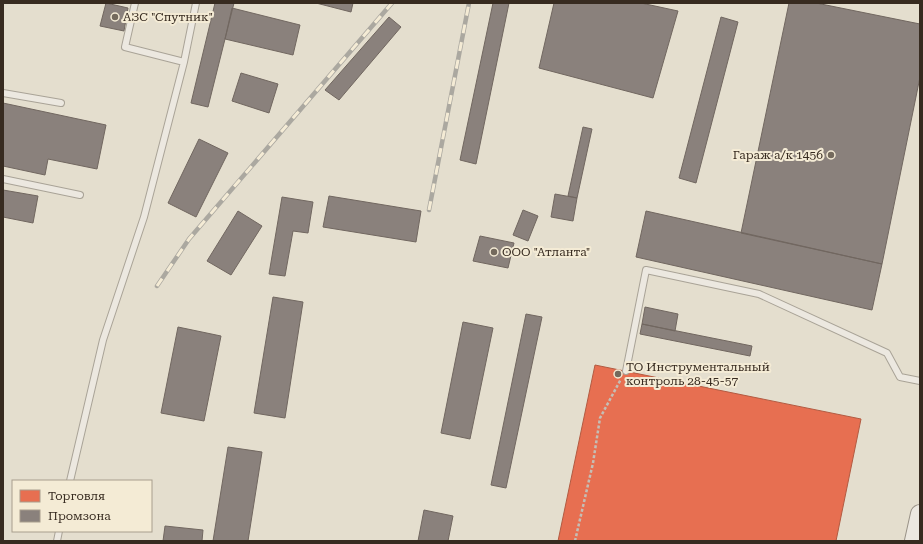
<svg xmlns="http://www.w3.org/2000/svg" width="923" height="544" viewBox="0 0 923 544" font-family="'Roboto Serif',serif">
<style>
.shops{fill:#e76f51;stroke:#b25b42}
.industry{fill:#8a817c;stroke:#716760}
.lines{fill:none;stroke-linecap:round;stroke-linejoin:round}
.lane-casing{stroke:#a9a397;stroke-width:8}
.secondary-casing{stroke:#999287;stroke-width:20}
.path{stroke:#c5bfb6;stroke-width:2.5;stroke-dasharray:3 2;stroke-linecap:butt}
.lane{stroke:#ece8e0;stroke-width:6}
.secondary{stroke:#ece8e0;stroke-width:18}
.rail-casing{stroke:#aba8a0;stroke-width:4.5}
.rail{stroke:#f4ebd5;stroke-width:3;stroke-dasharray:9;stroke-linecap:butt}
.poi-dot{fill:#746a5d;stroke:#f4ebd5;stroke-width:1.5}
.labels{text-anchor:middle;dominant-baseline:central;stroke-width:4;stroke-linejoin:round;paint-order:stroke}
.poi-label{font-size:12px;fill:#372b20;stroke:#f4ebd5;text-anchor:start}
</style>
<rect width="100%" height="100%" fill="#e4dece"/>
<!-- shops -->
<path class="shops" d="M595 365 861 419 836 541H558Z"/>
<!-- industry -->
<path class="industry" d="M106 3 128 8 124 31 100 26Z
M215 3H234L208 107 191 103Z
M316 3H353L351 12Z
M493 3H509L476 164 460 160Z
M554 3H641L678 11 653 98 539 68Z
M789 3H816L920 24V77L882 264 741 233Z
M232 8 300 25 293 55 225 39Z
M389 17 401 27 339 100 325 90Z
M721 17 738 22 696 183 679 178Z
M241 73 278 84 269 113 232 101Z
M3 103 106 125 97 169 48 159 45 175 3 166Z
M583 127 592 129 577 198 568 196Z
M199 139 228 153 196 217 168 203Z
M3 190 38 196 33 223 3 217Z
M555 194 577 198 573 221 551 217Z
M329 196 421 211 416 242 323 227Z
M282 197 313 202 308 233 293 231 285 276 269 274Z
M523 210 538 216 528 241 513 235Z
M238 211 262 226 231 275 207 261Z
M646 211 882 264 872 310 636 257Z
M480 236 514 243 508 268 473 261Z
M273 297 303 302 285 418 254 413Z
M645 307 678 314 675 331 642 324Z
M526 314 542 317 506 488 491 485Z
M463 322 493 328 470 439 441 433Z
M642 324 752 346 750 356 640 334Z
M178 327 221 336 204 421 161 413Z
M228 447 262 452 248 541H213Z
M424 510 453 516 448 541H418Z
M165 526 203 530 202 541H163Z"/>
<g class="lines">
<defs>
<path id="lane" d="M135 3 125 47 184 62
M3 93 61 103
M3 179 80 195
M626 371 646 270 759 294 887 353 900 377 920 381
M70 481 103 340 144 217 184 62 196 3
M57 541 59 531"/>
<path id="secondary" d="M914 541 920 514"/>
</defs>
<!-- lane casing -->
<use href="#lane" class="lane-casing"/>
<!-- secondary casing -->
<use href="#secondary" class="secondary-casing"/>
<!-- path -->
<path class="path" d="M575 541 593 463 600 418 621 379"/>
<!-- lane -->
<use href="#lane" class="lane"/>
<!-- secondary -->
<use href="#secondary" class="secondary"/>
<defs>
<path id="rail" d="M429 210 469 3
M157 286 189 239 392 3"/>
</defs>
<!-- rail casing -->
<use href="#rail" class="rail-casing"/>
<!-- rail -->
<use href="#rail" class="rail"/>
</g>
<!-- markers -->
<g class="poi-dot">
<circle cx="115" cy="17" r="4"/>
<circle cx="831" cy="155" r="4"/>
<circle cx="494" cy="252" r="4"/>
<circle cx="618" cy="374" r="4"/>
</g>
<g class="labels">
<!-- poi labels -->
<g class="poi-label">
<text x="123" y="17">АЗС "Спутник"</text>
<text x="823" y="155" text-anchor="end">Гараж а/к 1456</text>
<text x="502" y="252">ООО "Атланта"</text>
<text x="626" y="367">ТО Инструментальный<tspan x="626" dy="14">контроль 28-45-57</tspan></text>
</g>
</g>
<!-- border -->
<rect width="923" height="544" fill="none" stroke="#372b20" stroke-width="8"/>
<!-- legend -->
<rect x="12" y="480" width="140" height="52" fill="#f4ebd5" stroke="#a89e8d"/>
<rect x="20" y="490" width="20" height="12" fill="#e76f51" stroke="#a89e8d"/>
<text x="48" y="500" font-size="12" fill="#372b20">Торговля</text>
<rect x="20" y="510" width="20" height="12" fill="#8a817c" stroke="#a89e8d"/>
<text x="48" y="520" font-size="12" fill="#372b20">Промзона</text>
</svg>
